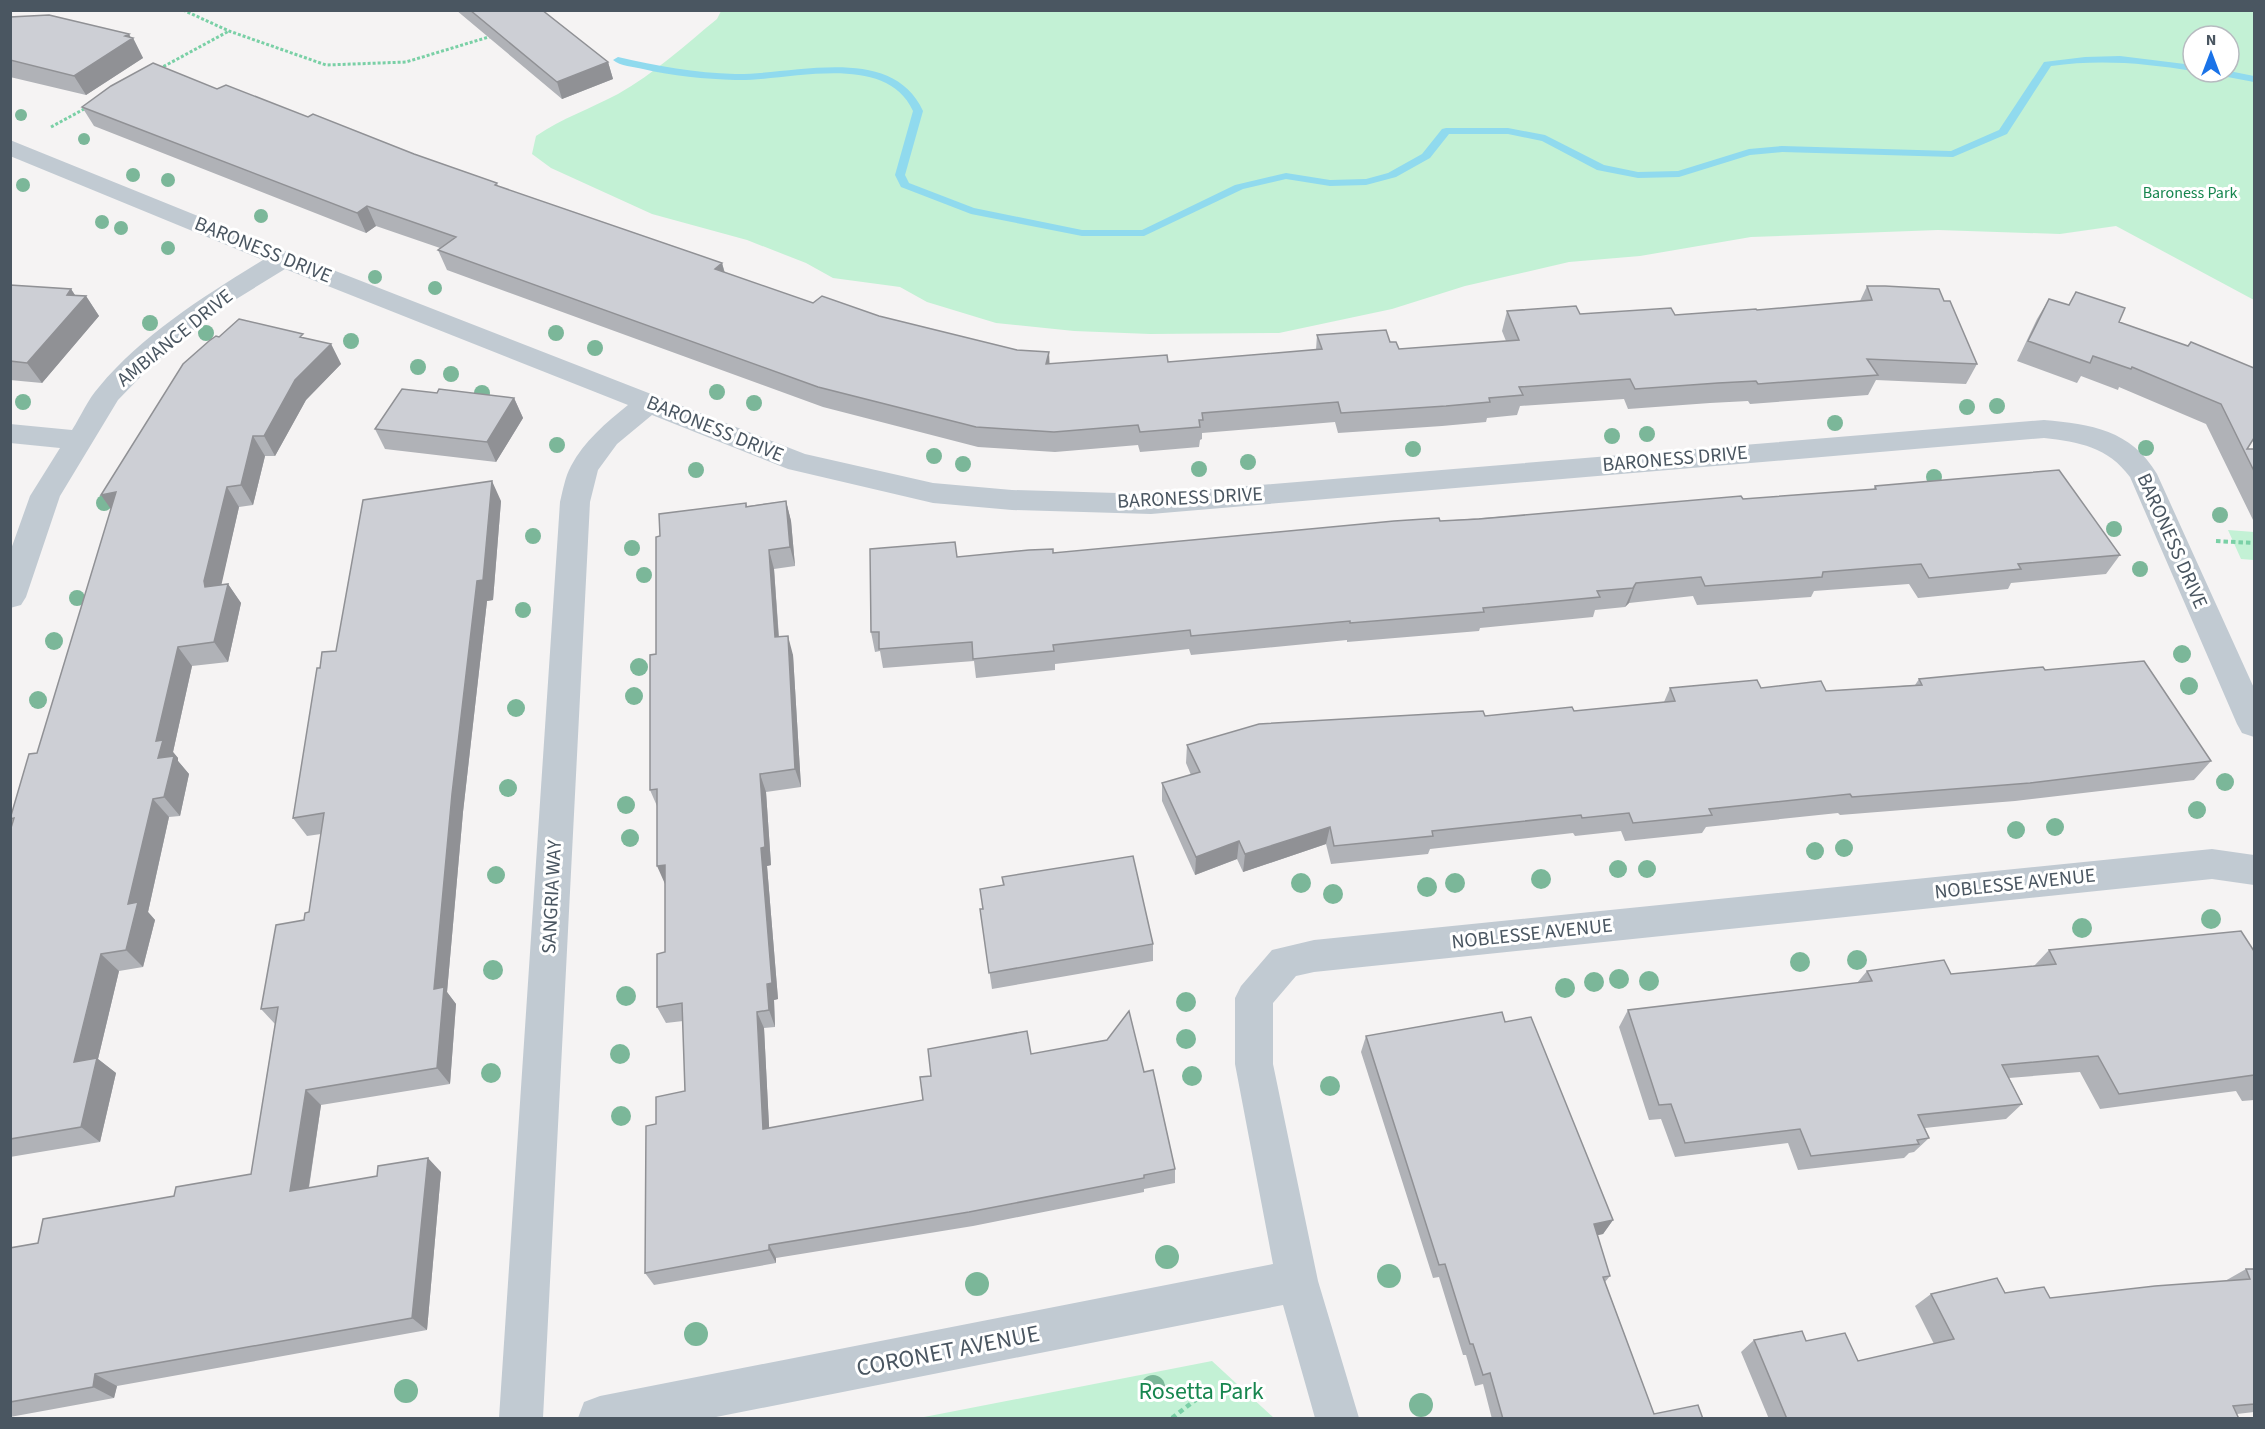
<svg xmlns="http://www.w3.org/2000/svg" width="2265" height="1429" viewBox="0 0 2265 1429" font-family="'Source Sans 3',sans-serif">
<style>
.green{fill:#c3f1d5;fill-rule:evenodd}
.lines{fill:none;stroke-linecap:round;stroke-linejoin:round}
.stream{fill:#90daee;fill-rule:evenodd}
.path-far2{stroke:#7ad0a6;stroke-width:3;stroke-dasharray:3 2;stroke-linecap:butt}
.path-far1{stroke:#7ad0a6;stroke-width:4;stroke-dasharray:4.5 3;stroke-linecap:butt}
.path{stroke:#7ad0a6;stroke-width:4.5;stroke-dasharray:5 4;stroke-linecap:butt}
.minor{fill:#c1cad2;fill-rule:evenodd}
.tree{fill:#7bb799}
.wall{fill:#b0b2b7}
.shaded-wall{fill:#909195}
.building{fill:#cdcfd5;stroke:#909195;stroke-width:1.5}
.labels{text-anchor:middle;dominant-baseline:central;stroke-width:6;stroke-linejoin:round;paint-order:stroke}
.far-park-label{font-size:16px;fill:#17864f;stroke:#fff}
.street-label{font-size:20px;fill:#4a5661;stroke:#fff}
.near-street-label{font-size:24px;fill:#4a5661;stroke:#fff}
.near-park-label{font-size:24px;fill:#17864f;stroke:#fff}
</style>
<rect width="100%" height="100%" fill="#f5f3f3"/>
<!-- green -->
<path class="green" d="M721 11H2254V300L2116 226 2060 234 1938 230 1751 237 1640 256 1569 262 1465 286 1392 309 1279 333 1150 334 1074 331 996 323 927 302 900 287 833 278 806 263 747 240 652 214 551 168 532 154 536 136C562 118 590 109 618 94 654 74 685 45 717 19ZM2193 36H2229V72H2193Z
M2228 530 2254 532V560L2241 559Z
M1212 1361 1274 1418H919Z"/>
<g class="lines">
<!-- stream -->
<path class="stream" d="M2120 56 2193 65V71C2145 63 2099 59 2051 66L2007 134 1953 157 1782 152 1750 155 1679 177 1638 178 1597 170 1542 141 1508 134H1449L1430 158 1396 177 1366 185 1330 186 1286 179 1243 189 1144 236H1082L971 214 901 187 895 175 913 111C885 50 787 82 735 80 705 79 672 76 643 69 634 67 620 66 613 60L618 57C656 66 696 73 735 74 794 75 892 43 923 111L905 175 909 183 974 208 1082 230H1142L1235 185 1286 173 1330 180 1366 179 1388 173 1422 154 1442 129 1446 128H1508L1545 135 1604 165 1638 172 1678 171 1749 149 1782 146 1951 151 1999 130 2044 62 2085 57Z
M2229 71 2254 76V82L2217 75 2212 72Z"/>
<!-- path-far2 -->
<path class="path-far2" d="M183 10 229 31 326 65 406 62 492 36
M159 69 229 31
M51 127 86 108"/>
<!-- path-far1 -->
<path class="path-far1" d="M2216 541 2254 543"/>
<!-- path -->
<path class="path" d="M1172 1418 1206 1392"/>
<!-- minor -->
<path class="minor" d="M10 140 292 254 805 454 933 483 1012 490 1151 494 2044 420C2091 424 2131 430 2157 474L2254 688V737L2242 733 2237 724 2130 477C2108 447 2079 442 2044 438L1151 514 1012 510 933 503 788 469 652 415 617 444 598 470 590 502 543 1418H499L560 502C563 490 565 477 571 466 584 441 606 423 628 405L285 269 212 314 152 365 118 400 60 496 26 597 21 605 10 608V552L30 496 60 448 10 443V424L72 430C81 416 88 399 99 387 144 333 205 296 263 260L10 156Z
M2212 849 2254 855V885L2212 879 1314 972 1296 976 1273 1003V1064L1318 1281 1359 1418H1315L1283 1305 711 1418H578L584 1402 600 1396 1273 1264 1235 1064V998L1241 986 1272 950 1314 940Z"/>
</g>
<!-- trees -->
<g class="tree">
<circle cx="21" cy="115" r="6"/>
<circle cx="84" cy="139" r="6"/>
<circle cx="133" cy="175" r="7"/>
<circle cx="168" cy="180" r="7"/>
<circle cx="23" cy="185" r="7"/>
<circle cx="261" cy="216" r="7"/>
<circle cx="102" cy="222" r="7"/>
<circle cx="121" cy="228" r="7"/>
<circle cx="168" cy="248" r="7"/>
<circle cx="375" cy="277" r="7"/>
<circle cx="435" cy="288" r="7"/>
<circle cx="150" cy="323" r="8"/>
<circle cx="206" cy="333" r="8"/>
<circle cx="556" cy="333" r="8"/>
<circle cx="351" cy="341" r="8"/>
<circle cx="595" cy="348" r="8"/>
<circle cx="418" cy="367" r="8"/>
<circle cx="451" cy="374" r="8"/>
<circle cx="717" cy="392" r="8"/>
<circle cx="482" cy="393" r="8"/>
<circle cx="23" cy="402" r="8"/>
<circle cx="754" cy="403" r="8"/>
<circle cx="1997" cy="406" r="8"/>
<circle cx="1967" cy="407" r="8"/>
<circle cx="1835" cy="423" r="8"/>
<circle cx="1647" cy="434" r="8"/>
<circle cx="1612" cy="436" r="8"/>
<circle cx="557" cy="445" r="8"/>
<circle cx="2146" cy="448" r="8"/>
<circle cx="1413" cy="449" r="8"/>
<circle cx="934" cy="456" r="8"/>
<circle cx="1248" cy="462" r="8"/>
<circle cx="963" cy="464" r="8"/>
<circle cx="1199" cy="469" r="8"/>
<circle cx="696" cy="470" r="8"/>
<circle cx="1934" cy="477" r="8"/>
<circle cx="104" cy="503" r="8"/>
<circle cx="2220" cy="515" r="8"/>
<circle cx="2114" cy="529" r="8"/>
<circle cx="533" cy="536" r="8"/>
<circle cx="632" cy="548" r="8"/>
<circle cx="2140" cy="569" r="8"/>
<circle cx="644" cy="575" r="8"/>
<circle cx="77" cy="598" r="8"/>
<circle cx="523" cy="610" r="8"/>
<circle cx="54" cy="641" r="9"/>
<circle cx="2182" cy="654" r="9"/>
<circle cx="639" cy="667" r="9"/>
<circle cx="2189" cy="686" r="9"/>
<circle cx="634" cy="696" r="9"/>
<circle cx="38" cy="700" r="9"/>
<circle cx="516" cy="708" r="9"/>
<circle cx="2225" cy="782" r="9"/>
<circle cx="508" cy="788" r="9"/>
<circle cx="626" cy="805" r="9"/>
<circle cx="2197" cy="810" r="9"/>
<circle cx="2055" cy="827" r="9"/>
<circle cx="2016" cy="830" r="9"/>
<circle cx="630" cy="838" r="9"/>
<circle cx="1844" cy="848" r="9"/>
<circle cx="1815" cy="851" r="9"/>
<circle cx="1618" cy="869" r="9"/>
<circle cx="1647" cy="869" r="9"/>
<circle cx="496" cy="875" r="9"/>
<circle cx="1541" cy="879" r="10"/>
<circle cx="1301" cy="883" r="10"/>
<circle cx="1455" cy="883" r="10"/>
<circle cx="1427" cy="887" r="10"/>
<circle cx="1333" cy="894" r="10"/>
<circle cx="2211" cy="919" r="10"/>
<circle cx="2082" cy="928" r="10"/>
<circle cx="1857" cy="960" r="10"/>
<circle cx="1800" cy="962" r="10"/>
<circle cx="493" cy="970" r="10"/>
<circle cx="1619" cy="979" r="10"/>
<circle cx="1649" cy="981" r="10"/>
<circle cx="1594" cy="982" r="10"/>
<circle cx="1565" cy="988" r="10"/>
<circle cx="626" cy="996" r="10"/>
<circle cx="1186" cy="1002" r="10"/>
<circle cx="1186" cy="1039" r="10"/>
<circle cx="620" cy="1054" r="10"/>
<circle cx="491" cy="1073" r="10"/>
<circle cx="1192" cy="1076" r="10"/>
<circle cx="1330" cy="1086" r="10"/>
<circle cx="621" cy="1116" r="10"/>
<circle cx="1167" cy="1257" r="12"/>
<circle cx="1389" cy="1276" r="12"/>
<circle cx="977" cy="1284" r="12"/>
<circle cx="696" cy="1334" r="12"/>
<circle cx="1153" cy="1387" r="12"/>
<circle cx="406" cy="1391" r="12"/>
<circle cx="1421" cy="1405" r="12"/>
</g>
<!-- wall -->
<path class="wall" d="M456 10H542L608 62 613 79 562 99Z
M10 17 129 34 131 38H133L143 58 86 95 10 77Z
M217 89 308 117 497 183 498 186 722 263 725 273 813 303 879 316 1049 364 1168 362 1316 350 1317 335 1390 342 1399 349 1506 341 1502 331 1507 311 1580 314 1675 315 1757 310 1860 301 1867 286 1944 301 1977 364 1966 384 1876 380 1868 395 1750 404 1748 401 1710 403 1628 409 1624 399 1520 406 1517 415 1487 418 1486 422 1442 426 1338 433 1335 422 1202 433V439L1200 440 1199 447 1140 452 1138 445 1055 452 978 447 823 407 447 270 438 250 440 248 376 226 366 233 94 126 82 107Z
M10 285 71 289 75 295 86 296 99 316 42 383 10 380Z
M2076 292 2119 322 2188 346 2247 449H2254V522L2206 424 2119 387 2118 390 2081 376 2077 383 2017 361 2037 319 2049 299 2069 305Z
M219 337 305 338 331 344 341 364 306 400 275 456H265L253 505 239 507 221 584H228L241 603 228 662 192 666 173 752 178 758V761L189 774 180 816 169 817 148 912 155 920 143 967 119 971 98 1059 116 1073 100 1142 10 1157V831L13 822 10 819 37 753Z
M437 393 514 398 523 418 496 462 385 449 375 429Z
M1875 486 2120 555 2106 574 2011 583 2008 589 1918 598 1909 584 1814 591 1811 597 1697 605 1693 596 1629 603 1625 607 1595 610 1593 617 1480 628 1479 631 1347 642V640L1191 655 1189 649 1055 664V670L976 678 974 661 883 668 880 651 875 652 871 632 957 557 1053 553 1440 521 1873 490Z
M501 501 493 600 487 601 463 812 447 992 456 1004 450 1084 321 1105 309 1188 441 1172 427 1330 117 1386 114 1398 10 1417V1248L38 1243 174 1196 251 1174 275 1024 261 1009 304 920 309 912 321 834 307 836 293 818 320 668 336 651Z
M786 501 791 521 795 566 774 569 779 637 793 655 801 787 766 792 771 865 767 866 778 999 774 1000 775 1027 764 1028 769 1128 923 1100 931 1076 1031 1054 1144 1072 1175 1169V1183L1144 1189V1192L973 1226 776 1258V1263L654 1285 645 1273 656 1124 685 1091 683 1021 666 1023 657 1007 665 952V884L657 806 650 790 656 654 660 536 746 503 747 506Z
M2045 670 2211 761 2194 780 2015 801 1840 815 1838 813 1706 827 1702 833 1625 841 1621 831 1575 836 1573 833 1430 849 1428 854 1331 864 1326 844 1243 872 1237 859 1195 875 1162 801V783L1191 775 1186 763 1187 745 1485 716 1574 711 1664 702 1670 688H1761L1826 691 1915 685 1919 679Z
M1002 877 1153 944V961L992 989 980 909H983L1003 885Z
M2049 950 2254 951V1100L2242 1101 2236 1091 2100 1109 2080 1072 2009 1078 2022 1104 2006 1119 1925 1128 1929 1138 1914 1152 1909 1153 1904 1158 1798 1170 1788 1143 1675 1157 1661 1119 1649 1120 1619 1027 1628 1010 1857 983 1867 971 1951 974 2034 966Z
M1505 1022 1613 1220 1603 1234 1597 1235 1610 1276 1605 1282 1654 1414 1703 1419H1492L1483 1384 1475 1386 1466 1355H1463L1439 1277 1433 1278 1361 1052 1366 1036Z
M2246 1269H2254V1412L2237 1414 2239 1419H1769L1741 1352 1754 1340 1806 1341 1858 1361 1934 1344 1915 1306 1931 1294 2005 1293 2050 1298 2225 1281Z"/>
<!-- shaded-wall -->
<path class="shaded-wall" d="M129 34 131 39 133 38 143 58 86 95 74 76Z
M608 62 613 79 562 99 557 82Z
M367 206 376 226 366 233 357 213Z
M722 263 727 283 715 269Z
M71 289 80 303 86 296 99 316 42 383 27 363Z
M331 344 341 364 306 400 275 456 264 436 295 380Z
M1049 352 1050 372 1046 364Z
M514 398 523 418 496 462 487 442Z
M253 436 265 456 253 505 241 485Z
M492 481 501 501 493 600 487 601 463 812 447 992 456 1004 450 1084 437 1068 434 989 452 794 477 581Z
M227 487 239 507 218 600 205 587 204 581Z
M116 492 115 515 101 495Z
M786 501 791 521 795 566 790 547Z
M769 550 774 569 780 657 775 637Z
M1636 583 1629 603 1625 607 1633 588Z
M228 584 241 603 228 662 214 642Z
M788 636 793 655 801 787 795 769Z
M178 647 192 666 173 752 178 758V761L189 774 180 816 164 797 156 741Z
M760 774 766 792 771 865 767 866 778 999 774 1000 775 1027 769 1010 761 848Z
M153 799 169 817 148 912 155 920 143 967 126 950 128 904Z
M1330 827 1326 844 1243 872 1245 854Z
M1239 841 1237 859 1195 875 1196 857Z
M665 865V884L657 866Z
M101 954 119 971 98 1059 116 1073 100 1142 81 1127 74 1062Z
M757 1012 764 1028 770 1144 763 1129Z
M306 1090 321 1105 306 1205 290 1191Z
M428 1158 441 1172 427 1330 412 1318Z
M1613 1220 1603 1234 1585 1238 1594 1224Z
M769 1245 776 1258V1263L769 1250Z
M95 1374 117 1386 114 1398 93 1387Z"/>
<!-- building -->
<path class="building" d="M470 10H542L608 62 557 82Z
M49 15 129 34 125 36 133 38 74 76 10 60V17Z
M153 63 217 89 226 85 308 117 313 114 414 154 497 183 495 185 722 263 715 269 813 303 822 296 879 316 1017 350 1049 352 1046 364 1167 355 1168 362 1322 349 1317 335 1386 330 1390 342H1396L1399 349 1519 340 1507 311 1576 306 1580 314 1671 308 1675 315 1756 309 1757 310 1872 300 1867 286H1885L1939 289 1944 301H1950L1977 364 1867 359 1878 375 1758 384 1756 381 1718 383 1635 389 1630 379 1519 387 1523 395 1489 398 1490 402 1446 406 1341 413 1338 402 1202 413 1203 420H1199L1200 427 1140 432 1138 425 1054 432 976 427 818 387 438 250 456 237 367 206 357 213 82 107 111 86Z
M10 285 71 289 67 295 86 296 27 363 10 361Z
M2076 292 2125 308 2119 322 2188 346 2191 342 2254 368V438L2247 449H2254V471L2221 404 2132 367 2131 369 2093 356 2090 363 2028 341 2049 299 2069 305Z
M239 319 303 334 300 337 331 344 295 380 264 436H253L241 485 227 487 204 581 205 587 228 584 214 642 178 647 156 741 163 740 158 758 174 756 164 797 153 799 128 904 138 902 126 950 101 954 74 1062 97 1058 81 1127 10 1139V831L14 818 10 819 29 754 37 753 116 492 101 495 183 364 209 341 216 336 219 337Z
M402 389 437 393 439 389 514 398 487 442 375 429Z
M2059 470 2120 555 2018 564 2021 569 1929 578 1921 564 1823 572 1822 577 1705 586 1701 577 1636 583 1633 588 1597 591 1600 597 1483 608 1484 612 1350 623V621L1191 636 1190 630 1053 645 1054 651 973 659 972 642 879 649V632H871L870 549 955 542 957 557 1029 550 1053 549V553L1394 521 1439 518 1440 521 1479 519 1741 496 1743 499 1876 489 1875 486Z
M492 481 483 580 477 581 452 794 434 989 444 987 437 1068 306 1090 290 1191 377 1176 378 1166 428 1158 412 1318 95 1374 93 1387 10 1402V1248L38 1243 43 1219 174 1196 176 1187 251 1174 278 1007 261 1009 276 925 304 920 305 913 309 912 324 813 293 818 317 668H320L322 652 336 651 363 500Z
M786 501 790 547 769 550 775 637 788 636 795 769 760 774 765 847 761 848 772 983 767 984 769 1010 757 1012 763 1129 923 1100 920 1077 931 1076 928 1049 1027 1031 1031 1054 1107 1040 1129 1011 1144 1072 1153 1070 1175 1169 1144 1175V1178L969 1212 769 1245V1250L645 1273 646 1126 656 1124V1097L685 1091 682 1003 657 1007V954L665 952V865L657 866V789L650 790V655L656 654V537L660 536 659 514 746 503V507Z
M2144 661 2211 761 2030 783 1852 797 1850 794 1709 809 1712 815 1633 823 1629 813 1582 818 1581 815 1432 831 1433 836 1334 846 1330 827 1245 854 1239 841 1196 857 1162 783 1200 772 1187 745 1259 724 1483 711 1485 716 1572 707 1574 711 1675 701 1670 688 1757 680 1761 688 1821 681 1826 691 1922 685 1919 679 2043 667 2045 670Z
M1133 856 1153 944 989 973 980 909H983L980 889 1004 885 1002 877Z
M2241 931 2254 951V1075L2119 1094 2098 1056 2002 1065 2022 1104 1918 1115 1929 1138 1917 1140 1919 1144 1811 1156 1800 1129 1685 1143 1671 1104 1659 1105 1628 1010 1872 981 1867 971 1944 960 1951 974 2056 964 2049 950Z
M1502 1012 1505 1022 1531 1017 1613 1220 1594 1224 1610 1276 1603 1277 1654 1414 1698 1405 1703 1419H1503L1490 1373 1483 1375 1473 1344H1470L1445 1264 1439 1265 1366 1036Z
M2246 1269H2254V1404L2233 1406 2239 1419H1787L1754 1340 1802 1331 1806 1341 1845 1333 1858 1361 1954 1339 1931 1294 1997 1278 2005 1293 2044 1287 2050 1298 2155 1286 2250 1279Z"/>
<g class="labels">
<!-- far-park labels -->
<g class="far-park-label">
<text x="2190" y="193">Baroness Park</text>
</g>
<!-- street labels -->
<g class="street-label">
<text transform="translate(263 250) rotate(22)">BARONESS DRIVE</text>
<text transform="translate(175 338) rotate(-39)">AMBIANCE DRIVE</text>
<text transform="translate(715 429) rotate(22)">BARONESS DRIVE</text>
<text transform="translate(1675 459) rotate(-5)">BARONESS DRIVE</text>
<text transform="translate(1190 498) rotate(-3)">BARONESS DRIVE</text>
<text transform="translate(2172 541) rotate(66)">BARONESS DRIVE</text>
<text transform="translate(2015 884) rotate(-6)">NOBLESSE AVENUE</text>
<text transform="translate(552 897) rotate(-87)">SANGRIA WAY</text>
<text transform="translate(1532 934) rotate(-6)">NOBLESSE AVENUE</text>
</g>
<!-- near-street labels -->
<g class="near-street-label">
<text transform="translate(948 1351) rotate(-11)">CORONET AVENUE</text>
</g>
<!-- near-park labels -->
<g class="near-park-label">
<text x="1201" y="1391">Rosetta Park</text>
</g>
</g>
<!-- border -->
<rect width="2265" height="1429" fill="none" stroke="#4a5661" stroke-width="24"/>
<!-- north arrow -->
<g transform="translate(2211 54)"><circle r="28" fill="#ffffff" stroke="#b7bbc0" stroke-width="1.5"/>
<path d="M0-4.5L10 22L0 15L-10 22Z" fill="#1a73e8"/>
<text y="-9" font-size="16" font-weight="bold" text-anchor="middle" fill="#4a5661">N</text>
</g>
</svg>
